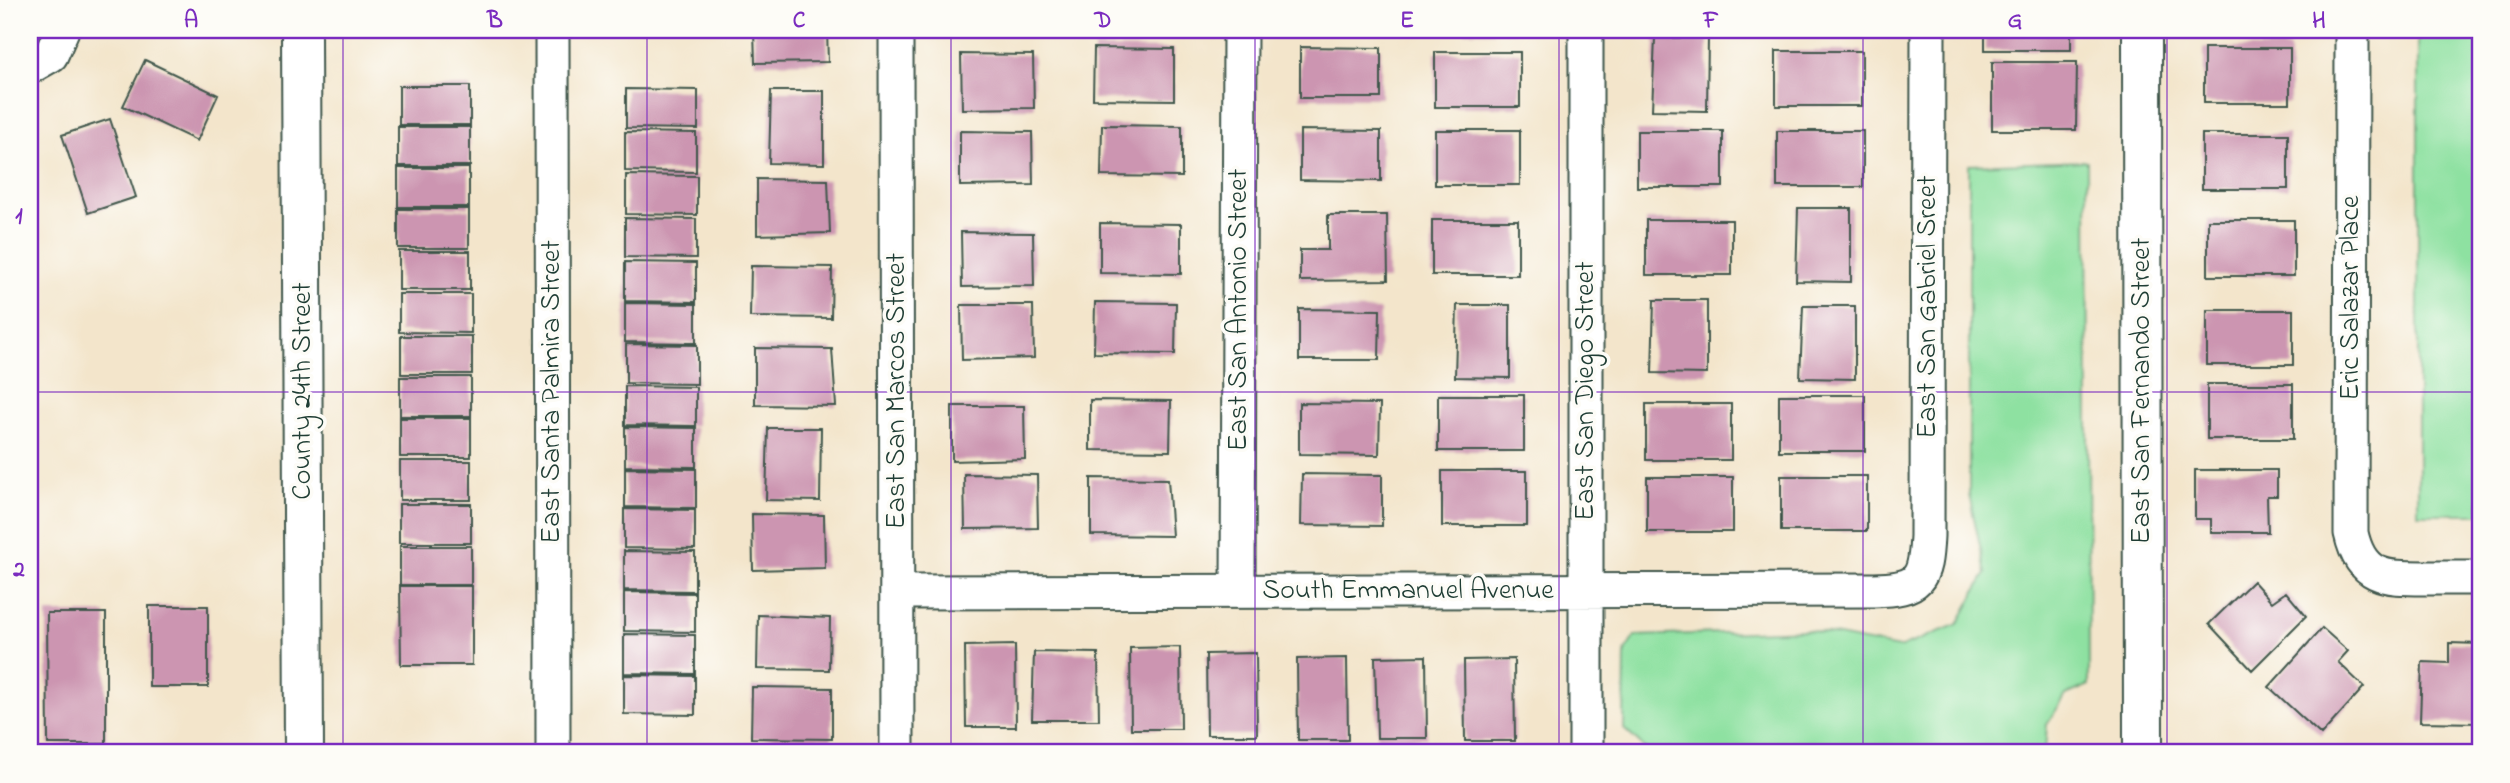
<svg xmlns="http://www.w3.org/2000/svg" width="2510" height="783" viewBox="0 0 2510 783" font-family="'Indie Flower',sans-serif">
<style>
.green{fill:#8ee1a1;stroke:#568f6a;stroke-width:2}
.building{fill:#cc95b1}
.lines{fill:none;stroke-linecap:round;stroke-linejoin:round}
.street-casing{stroke:#3f564b;stroke-width:37}
.secondary-casing{stroke:#3f564b;stroke-width:42}
.street{stroke:#fff;stroke-width:33}
.secondary{stroke:#fff;stroke-width:38}
.grid{fill:none;stroke:#7b2cbf;stroke-width:2;stroke-opacity:0.55}
.labels{text-anchor:middle;dominant-baseline:central;stroke-width:7;stroke-linejoin:round;paint-order:stroke}
.street-label{font-size:28px;fill:#1f3d34;stroke:#fdfcf7}
.neatline{fill:none;stroke:#7b2cbf;stroke-width:2.5}
.grid-label{font-size:23px;text-anchor:middle;font-weight:bold;fill:#7b2cbf}
</style>
<rect width="100%" height="100%" fill="#fdfcf7"/>
<filter id="ink" filterUnits="userSpaceOnUse"><feTurbulence type="fractalNoise" baseFrequency=".0143" numOctaves="2"/><feDisplacementMap in="SourceGraphic" scale="14" xChannelSelector="R" yChannelSelector="G"/><feConvolveMatrix kernelMatrix="1 2 1 2 8 2 1 2 1" color-interpolation-filters="sRGB"/></filter>
<filter id="wash" filterUnits="userSpaceOnUse"><feTurbulence type="fractalNoise" baseFrequency=".00686" numOctaves="4" result="noise"/><feDisplacementMap in="SourceGraphic" scale="28" xChannelSelector="R" yChannelSelector="G"/><feGaussianBlur stdDeviation="1.57" result="paint"/><feColorMatrix in="noise" values="0 0 0 0 0 0 0 0 0 0 0 0 0 0 0 0 0 1.4 0 .05"/><feComposite in="paint" operator="in"/></filter>
<g filter="url(#wash)">
<rect width="100%" height="100%" fill="#f3e5cb"/>
<!-- green -->
<path class="green" d="M2418 30H2480V514H2418Z
M2087 161 2089 685 2066 695 2047 724 2045 752 1650 753 1624 729 1625 651 1635 636 1808 630 1899 648 1958 624 1986 573 1969 495V165Z"/>
<g id="blocks">
<!-- building -->
<path class="building" d="M754 30H827L828 62 755 63Z
M966 30H1018V33H966Z
M1429 30H1515V32H1429Z
M1985 30H2071V50H1985Z
M1708 37 1707 111 1652 110 1655 38Z
M1300 47 1381 48V98H1300Z
M1094 48 1174 49V100L1093 99Z
M2204 48H2290V103H2204Z
M1776 51H1862V106H1776Z
M1435 52H1520V107H1435Z
M961 54 1033 55 1034 108 962 109Z
M145 60 218 95 197 141 123 106Z
M1992 62H2077L2076 130H1992Z
M399 86H470V125H399Z
M626 89 698 90V129L626 128Z
M771 91H824V164L769 163Z
M110 119 136 197 88 213 62 135Z
M1102 125 1182 126V177L1101 176Z
M398 127H470V166H398Z
M1300 130 1381 131V181L1300 180Z
M1435 130H1520V185H1435Z
M960 131 1032 132 1033 185 960 186Z
M1637 131H1723V187H1637Z
M1777 131H1863V187H1777Z
M625 132 696 133V172L625 171Z
M2202 134H2288V189H2202Z
M398 168H469V207H398Z
M626 175 697 176V215L626 214Z
M757 179 828 180 830 233 757 235Z
M1798 208H1851V282L1796 281Z
M398 209H469V248H398Z
M1328 215H1387L1388 280 1300 281V250H1328Z
M625 218 696 219V258L625 257Z
M1432 220H1518V275H1432Z
M1646 220H1732V275H1646Z
M2208 220H2294V276H2208Z
M1100 223 1181 224V274L1100 273Z
M961 232 1033 233 1034 286 962 287Z
M399 251H470V290H399Z
M625 262 696 263V302L625 301Z
M751 266 832 267 831 318 750 317Z
M399 294H471V333L399 332Z
M1654 300H1707V374L1652 373Z
M1095 302 1176 303 1175 354 1094 353Z
M625 303 696 304V343L625 342Z
M961 305H1033L1034 358 962 360Z
M1457 305H1510V378L1455 377Z
M1803 306H1855V379L1800 378Z
M1299 309 1380 310 1379 360H1299Z
M2207 310H2293V365H2207Z
M401 336H472V374H401Z
M626 344 697 345V384L626 383Z
M755 348 832 349 836 406 755 405Z
M400 377H471V416H400Z
M2207 384H2293V439H2207Z
M625 386 696 387V426L625 425Z
M1438 395H1524V451H1438Z
M1779 395H1865V451H1779Z
M1090 400 1171 401 1170 451 1090 450Z
M1299 403 1380 404 1379 455 1299 454Z
M1646 404H1731V460H1646Z
M952 406H1024L1025 459 952 461Z
M400 418H471V457H400Z
M625 427 696 428V467L625 466Z
M768 428H821L820 501 766 500Z
M400 461H471V500H400Z
M625 468 696 469V508L625 507Z
M2195 470H2277V496H2267L2268 532H2211V519H2195Z
M1442 471H1527V526H1442Z
M964 474 1037 475 1038 528 965 529Z
M1302 474 1382 475V526L1301 525Z
M1781 476H1867V531H1781Z
M1647 477H1733V532H1647Z
M1091 478 1168 479 1172 536 1091 535Z
M399 504H471V543H399Z
M624 509 695 510V549L624 548Z
M752 514 824 515 825 568 753 570Z
M400 546H471V585H400Z
M624 551 695 552V591L624 590Z
M2253 581 2272 602 2286 592 2306 616 2252 670 2209 624Z
M400 586H472V665H401Z
M624 592 695 593V632L624 631Z
M149 606H208V687H149Z
M47 613H106V744H48Z
M758 615 830 618 829 670 757 669Z
M2322 628 2348 651 2338 662 2364 687 2321 735 2269 687Z
M624 634 695 635V674L624 673Z
M2449 643 2480 644V723L2420 722 2422 662 2449 663Z
M1015 645 1016 727H966L965 646Z
M1180 647 1181 729H1131L1130 648Z
M1034 652 1098 653 1099 720H1032Z
M1256 653 1257 735H1207L1206 654Z
M1426 656 1427 738H1377L1375 657Z
M1347 658 1348 740H1298L1297 659Z
M1514 659 1515 741H1465L1464 660Z
M624 675 695 676V715L624 714Z
M752 687 832 688V739L751 738Z"/>
</g>
</g>
<g filter="url(#ink)">
<use href="#blocks" fill-opacity="0" stroke="#3f564b" stroke-width="2"/>
<g class="lines">
<defs>
<path id="street" d="M552 30 553 753
M896 30 897 753
M2352 30 2351 533C2361 578 2384 578 2425 578 2443 578 2462 578 2480 578
M30 67 51 55 62 30
M1238 591 1240 30
M898 592 1874 590C1920 589 1925 580 1927 536L1928 30
M1586 753V30"/>
<path id="secondary" d="M301 30 304 753
M2142 30 2143 753"/>
</defs>
<!-- street casing -->
<use href="#street" class="street-casing"/>
<!-- secondary casing -->
<use href="#secondary" class="secondary-casing"/>
<!-- street -->
<use href="#street" class="street"/>
<!-- secondary -->
<use href="#secondary" class="secondary"/>
</g>
</g>
<!-- grid -->
<path class="grid" d="M343 30V753M647 30V753M951 30V753M1255 30V753M1559 30V753M1863 30V753M2167 30V753M30 392H2480"/>
<g class="labels">
<!-- street labels -->
<g class="street-label">
<text transform="translate(2351 298) rotate(-90)">Eric Salazar Place</text>
<text transform="translate(1928 307) rotate(-90)">East San Gabriel Sreet</text>
<text transform="translate(1239 310) rotate(-90)">East San Antonio Street</text>
<text transform="translate(303 391) rotate(-90)">County 24th Street</text>
<text transform="translate(897 391) rotate(-90)">East San Marcos Street</text>
<text transform="translate(1586 391) rotate(-90)">East San Diego Street</text>
<text transform="translate(2142 391) rotate(-90)">East San Fernando Street</text>
<text transform="translate(552 392) rotate(-90)">East Santa Palmira Street</text>
<text x="1408" y="591">South Emmanuel Avenue</text>
</g>
</g>
<!-- margin -->
<rect width="2510" height="783" fill="none" stroke="#fdfcf7" stroke-width="77"/>
<rect x="38" y="38" width="2434" height="706" class="neatline"/>
<g class="grid-label">
<text x="191" y="27">A</text>
<text x="495" y="27">B</text>
<text x="799" y="27">C</text>
<text x="1103" y="27">D</text>
<text x="1407" y="27">E</text>
<text x="1711" y="27">F</text>
<text x="2015" y="27">G</text>
<text x="2319" y="27">H</text>
<text x="19" y="223">1</text>
<text x="19" y="576">2</text>
</g>
</svg>
